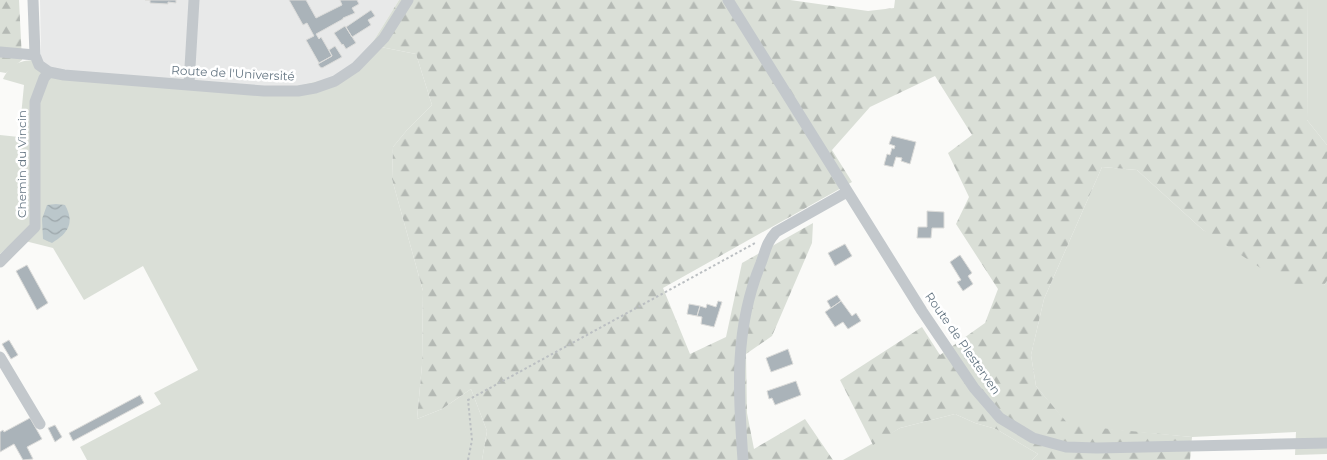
<svg xmlns="http://www.w3.org/2000/svg" width="1327" height="460" viewBox="0 0 1327 460" font-family="Montserrat,sans-serif">
<style>
.built{fill:#e8e9e9}
.green{fill:#dadfd7}
.forest{fill:url(#forest-firs)}
.water{fill:url(#water-waves)}
.building{fill:#aab3b9;stroke:#dcdcda}
.lines{fill:none;stroke-linecap:round;stroke-linejoin:round}
.path{stroke:#bbbfc2;stroke-width:2;stroke-dasharray:2.5 2.5;stroke-linecap:butt}
.minor{stroke:#c3c8cc;stroke-width:11}
.labels{text-anchor:middle;dominant-baseline:central;stroke-width:5;stroke-linejoin:round;paint-order:stroke}
.street-label{font-size:12px;fill:#657683;stroke:#fff}
</style>
<defs>
<pattern id="forest-firs" width="22" height="20" patternUnits="userSpaceOnUse" patternTransform="scale(1.25)"><rect width="22" height="20" fill="#dadfd7"/><path d="M5 1l3.5 6h-7zM16 11l3.5 6h-7z" fill="#b4b9b4"/></pattern>
<pattern id="water-waves" width="16" height="10" patternUnits="userSpaceOnUse" patternTransform="scale(1.25)"><rect width="16" height="10" fill="#bbc7cb"/><path d="M0 5q4-4 8 0t8 0" fill="none" stroke="#9ca6aa"/></pattern>
</defs>
<rect width="100%" height="100%" fill="#fafaf8"/>
<!-- built -->
<path class="built" d="M40 0H399L371 45 353 64 331 78 289 88 52 69 41 60Z"/>
<!-- green -->
<path class="green" d="M1308 0H1327V145L1307 120Z
M371 45 416 54 432 105 407 130 393 147 392 179 423 291 422 365 417 419 442 409 471 389 487 431 482 460H87L80 447 161 404 154 393 198 370 143 266 84 300 53 248 17 239 0 254V135L19 137 24 85 3 79C12 61 23 60 41 60L52 69 289 88 331 78 353 64Z
M1102 167 1137 170 1203 230 1324 285 1327 281V454L1295 455 1296 432 1192 437 1069 426 1036 386 1031 355 1044 299Z
M955 414 975 423 996 429 1038 454 1032 460H843L900 428Z"/>
<!-- forest -->
<path class="forest" d="M0 0H19L22 60 6 73 0 72Z
M399 0H790L868 11 894 8 895 0H1308L1307 120 1327 145V281L1324 285 1285 284 1203 230 1137 170 1102 167 1044 299 1031 355 1036 386 1069 425 1192 437 1190 460H1032L1038 454 996 429 975 423 955 414 900 428 873 445 840 380 922 327 940 355 985 323 998 289 956 224 969 197 948 153 972 135 935 76 870 107 832 150 852 182 663 288 690 354 726 337 742 263 813 223 812 243 772 336 746 354 747 413 754 449 805 419 833 460H482L487 431 471 389 442 409 417 419 422 365 423 291 392 179 393 147 407 130 432 105 416 54 371 45Z"/>
<!-- water -->
<path class="water" d="M56 204 65 205C75 223 68 233 52 243L43 239 42 219 47 205Z"/>
<!-- building -->
<path class="building" d="M145 0H176V3L168 2V4L150 3V0Z
M289 0H306L316 18 342 5 340 0H357L359 4 352 8 355 13 343 18V19L316 34 319 39 321 37 332 56 319 63 306 40 314 36 307 23 303 25Z
M371 10 375 16 368 20 371 25 352 37 346 27Z
M345 26 356 43 346 49 343 44 342 45 334 33Z
M335 46 342 57 322 68 320 67 318 64 332 56 329 50Z
M892 136 916 142 910 164 901 161 902 158 896 157 893 167 884 165 887 154 890 155 892 148 894 149 895 146 889 144Z
M927 211 944 212V228H932L931 238H917L918 227H927Z
M845 244 852 256 835 266 828 253Z
M960 255 972 273 968 276 973 284 963 291 957 282 961 280 950 262Z
M27 265 48 303 37 310 16 271Z
M837 295 841 301 831 308 827 301Z
M718 301 722 302 714 327 701 324 702 317 697 316 700 306 706 308 707 304 716 307Z
M841 301 852 316 856 313 861 321 848 329 843 322 835 327 825 312Z
M689 304 700 306 697 316 687 314Z
M9 340 18 355 11 359 2 344Z
M788 349 793 364 771 372 766 358Z
M796 381 801 395 775 405 772 398 769 399 767 391Z
M140 395 144 403 73 441 69 433Z
M30 418 42 439 27 447 33 459 23 460 14 444 0 452V432L3 430 4 432Z
M55 425 62 437 55 442 48 428Z"/>
<g class="lines">
<!-- path -->
<path class="path" d="M468 460 472 440 468 400 757 242"/>
<!-- minor -->
<path class="minor" d="M728 0 922 311 974 388 1000 418 1033 438 1066 447 1097 448 1327 443
M0 52 35 55
M49 72 64 75 264 91H298L315 88 335 81 356 67 384 38 408 0
M189 84 194 0
M0 262 35 227V102L44 78 49 72 39 65 35 55 33 0
M0 357 40 424
M743 460C738 391 734 328 761 263 766 250 766 243 776 232L847 192"/>
</g>
<g class="labels">
<!-- street labels -->
<g class="street-label">
<text transform="translate(233 73) rotate(3)">Route de l'Université</text>
<text transform="translate(21 164) rotate(-90)">Chemin du Vincin</text>
<text transform="translate(963 343) rotate(55)">Route de Plesterven</text>
</g>
</g>
</svg>
